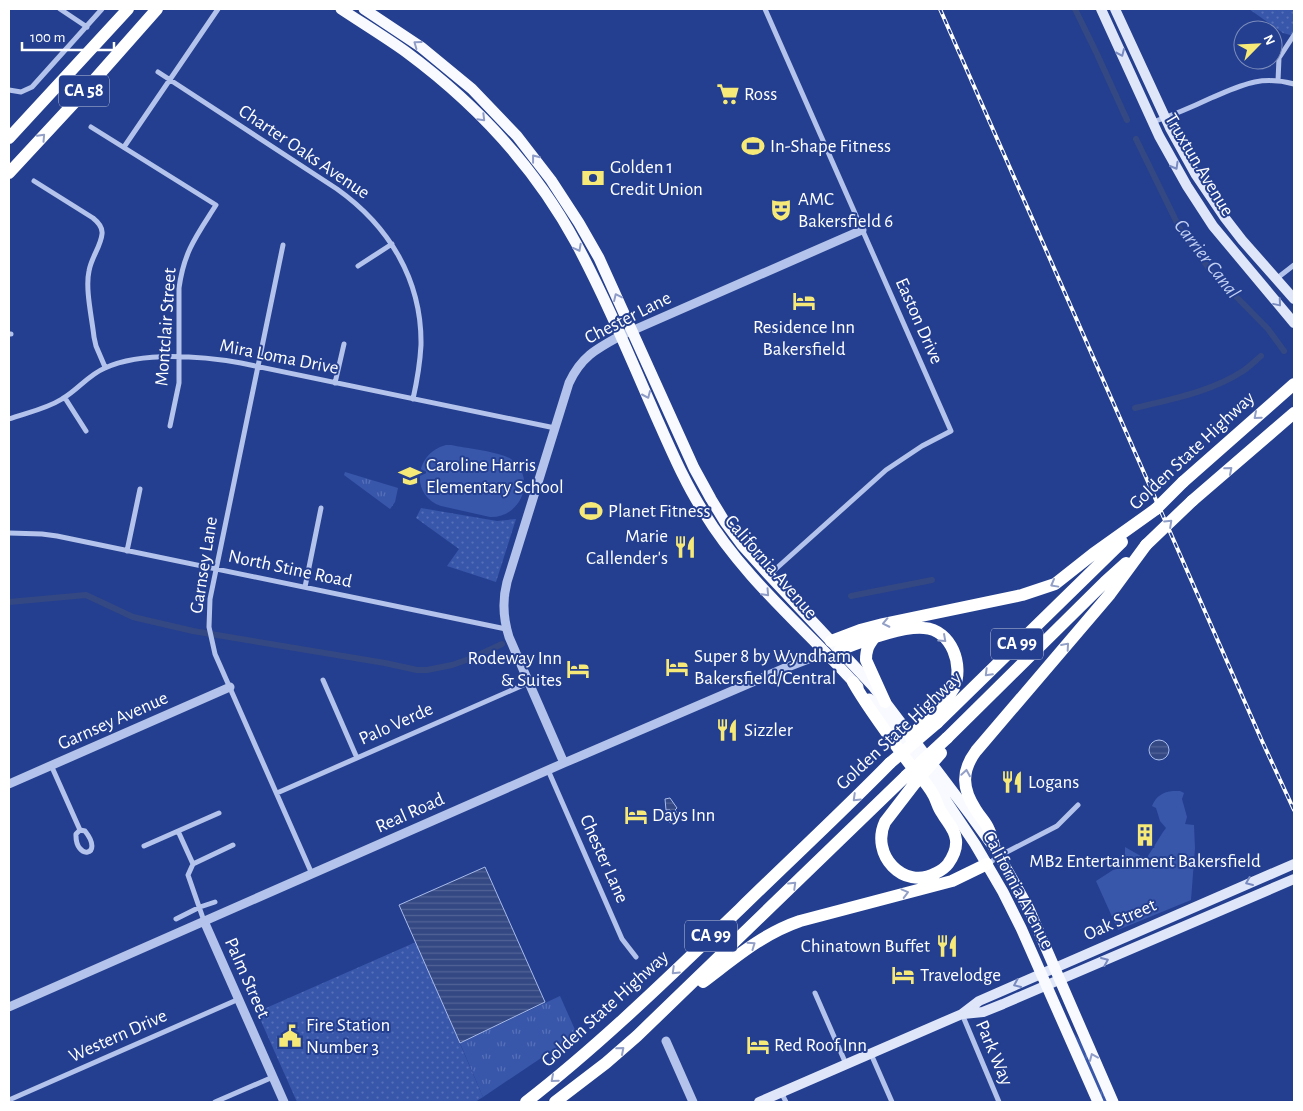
<svg xmlns="http://www.w3.org/2000/svg" width="1303" height="1111" viewBox="0 0 1303 1111" font-family="'Alegreya Sans',sans-serif">
<style>
.grass{fill:url(#grass-tufts)}
.park{fill:url(#park-dots)}
.garden{fill:#3857ab}
.water{fill:url(#water-rules);stroke:#a8bbec}
.lines{fill:none;stroke-linecap:round;stroke-linejoin:round}
.canal{stroke:#344883;stroke-width:6}
.minor{stroke:#b4c3eb;stroke-width:5}
.tertiary{stroke:#b4c3eb;stroke-width:9}
.secondary{stroke:#dfe6f9;stroke-width:10}
.primary{stroke:#f9faff;stroke-width:11}
.motorway{stroke:#fff;stroke-width:12}
.rail-casing{stroke:#fff;stroke-width:4}
.rail{stroke:#243f8f;stroke-width:2;stroke-dasharray:5.5;stroke-linecap:butt}
.motorway-bridge{stroke:#fff;stroke-width:12}
.oneway{stroke:#8e9cc7}
.oneway2{stroke:#788abf}
.oneway3{stroke:#929fc7}
.labels{text-anchor:middle;dominant-baseline:central;stroke-width:4;stroke-linejoin:round;paint-order:stroke}
.shield{fill:#243f8f;stroke:#bdc5dd;stroke-width:1}
.shield-label{font-size:18px;font-weight:bold;fill:#fff}
.poi-label{font-size:19px;fill:#fff;stroke:#243f8f;text-anchor:start}
.street-label{font-size:19px;fill:#fff;stroke:#243f8f}
.water-label{font-size:20px;font-style:italic;fill:#c0cef2;stroke:#243f8f}
</style>
<defs>
<pattern id="grass-tufts" width="24" height="20" patternUnits="userSpaceOnUse" patternTransform="scale(1.25)"><rect width="24" height="20" fill="#3857ab"/><path d="M3 7l-1-3M5 7V3M7 7l1-3M15 17l-1-3M17 17v-4M19 17l1-3" fill="none" stroke="#5670b8"/></pattern>
<pattern id="park-dots" width="8" height="8" patternUnits="userSpaceOnUse" patternTransform="scale(1.25)"><rect width="8" height="8" fill="#3857ab"/><path d="M2 2h.1M6 6h.1" fill="none" stroke="#5670b8" stroke-width="1.8" stroke-linecap="round"/></pattern>
<pattern id="water-rules" width="6" height="5" patternUnits="userSpaceOnUse" patternTransform="scale(1.25)"><rect width="6" height="5" fill="#344883"/><path d="M0 2.5h6" fill="none" stroke="#526396"/></pattern>
</defs>
<rect width="100%" height="100%" fill="#243f8f"/>
<!-- grass -->
<path class="grass" d="M345 472 398 488 395 502 390 509 344 475Z
M560 996 576 1032 553 1050 483 1097 460 1043Z
M1072 1031 1082 1043 1107 1102H1102Z"/>
<!-- park -->
<path class="park" d="M1249 9H1294V36L1283 33Z
M421 508 497 521 516 519 496 582 447 566 459 549 416 518Z
M416 942 483 1097 475 1102H297L257 1012Z"/>
<!-- garden -->
<path class="garden" d="M446 445H451C465 448 501 452 511 459 537 477 522 518 490 517L441 506C410 496 414 453 446 445Z
M1173 791H1180L1184 793 1182 799 1187 817 1185 824 1194 825 1195 848 1191 900 1118 930 1096 881 1113 870 1125 867V847L1146 859 1163 832 1166 828 1160 821 1156 808 1152 806C1156 796 1163 792 1173 791Z"/>
<!-- water -->
<path class="water" d="M1149 750a10 10 0 1 1 20 0a10 10 0 1 1-20 0Z
M670 798 677 808 675 810 680 817 670 823 667 819 672 813 670 810H666L665 799Z
M485 867 545 1002 460 1043 399 905Z"/>
<g class="lines">
<!-- canal -->
<path class="canal" d="M1075 9 1097 54 1127 120
M1136 139 1182 233 1211 271 1268 329 1284 351
M1135 408C1171 399 1211 392 1243 371 1249 367 1255 361 1261 356
M851 596 932 580
M9 602 86 595 133 617 193 631 385 663 417 670H427L452 665 472 658 502 644"/>
<!-- minor -->
<path class="minor" d="M60 9 87 27
M765 9 951 431 922 446 886 470 769 575
M158 72 337 189C389 226 422 280 421 345 420 364 417 381 413 399
M1278 81 1279 58 1294 35
M9 90 21 92 32 87 102 9
M1153 122C1173 115 1192 107 1211 98 1242 85 1260 75 1294 84
M91 127 216 205C197 235 184 251 179 288V383L170 426
M124 147 218 9
M34 181 93 218C98 222 103 227 102 234 101 246 91 258 89 271 85 289 92 318 94 337L96 346 105 367
M283 245 210 599 209 627 215 654 312 874
M358 266 392 244
M1276 279 1294 265
M9 334H11
M335 383 344 344
M65 398 86 431
M9 419C26 413 46 409 62 399 78 390 88 375 105 368 142 351 202 356 241 363L555 428
M9 533 42 534 57 536 506 629
M127 551 140 489
M305 587 321 508
M323 680 357 758
M51 765 80 830 85 831C105 856 75 861 76 834L80 830
M548 770 622 939 636 957
M277 793 528 683
M178 831 193 864
M144 846 219 813
M988 864 999 856 1057 826 1078 805
M176 919 200 907 215 902
M204 921 188 875 193 864 233 845
M815 993 846 1064
M962 1014 999 1102
M871 1054 892 1102
M781 1092 786 1102
M9 1100 239 999
M215 1102 273 1077"/>
<!-- tertiary -->
<path class="tertiary" d="M564 763 509 637C503 618 502 601 507 582L569 383C581 357 596 349 620 336L862 230
M9 784 230 687
M204 921 284 1102
M9 1007 564 763 785 668 811 658 826 654
M666 1041 693 1102"/>
<!-- secondary -->
<path class="secondary" d="M1101 9 1159 136 1187 186 1213 226 1294 323
M1115 9 1170 128 1196 175 1225 218 1242 240 1294 299
M963 1014 983 1012 1003 1004 1294 879
M759 1102 962 1014 979 1001 1294 864"/>
<!-- primary -->
<path class="primary" d="M341 9C362 23 385 37 406 52 475 103 535 167 576 243 607 301 632 362 658 421 672 452 685 483 703 511 744 579 806 629 858 687
M364 9 421 47 472 89 517 136 551 180 579 223 599 258 694 468 711 499 725 522 742 545 769 575 873 686 972 817 995 849 1013 880 1029 909 1113 1102
M869 699 908 747 936 786 975 844 1003 892 1021 928 1098 1102"/>
<!-- motorway -->
<path class="motorway" d="M9 138 128 9
M9 173 73 104 157 9
M1183 482 1294 384
M1192 501 1294 413
M874 638C868 646 866 650 866 660L885 702
M831 641 860 630 883 624 1022 595 1055 584 1093 554 1156 509
M840 650C860 642 903 626 924 628 952 630 964 666 954 688 948 699 937 708 928 716
M853 682C869 710 889 736 909 763 917 773 928 784 934 796 937 802 938 808 942 813 947 822 955 829 956 840 957 849 953 857 948 864 945 868 940 871 936 873 903 891 870 854 885 822L915 783
M937 723 1122 542
M947 738 1105 582 1126 563
M995 849C993 843 992 836 989 830 986 822 980 817 976 810 962 789 961 771 976 751L1110 594 1146 545
M703 982C735 958 762 934 800 921L952 881 987 864
M526 1102C602 1043 671 975 740 909 790 860 841 813 890 763
M555 1102 606 1063 637 1036 906 776"/>
<defs>
<path id="rail" d="M940 9 1262 741 1294 810"/>
</defs>
<!-- rail casing -->
<use href="#rail" class="rail-casing"/>
<!-- rail -->
<use href="#rail" class="rail"/>
<!-- motorway-bridge -->
<path class="motorway-bridge" d="M1156 509 1183 482
M1146 545 1192 501
M911 738 928 716
M890 763 937 723
M906 776 947 738
M915 783 941 753"/>
</g>
<!-- one-way arrows -->
<defs><path id="oneway-chevron" d="M-2-3.5L2.5 0L-2 3.5" fill="none" stroke-width="1.6" stroke-linecap="round" stroke-linejoin="round" transform="scale(1.25)"/></defs>
<g class="oneway">
<use href="#oneway-chevron" transform="translate(417 44) rotate(-144)"/>
<use href="#oneway-chevron" transform="translate(482 118) rotate(45)"/>
<use href="#oneway-chevron" transform="translate(535 158) rotate(-128)"/>
<use href="#oneway-chevron" transform="translate(578 248) rotate(62)"/>
<use href="#oneway-chevron" transform="translate(617 297) rotate(-115)"/>
<use href="#oneway-chevron" transform="translate(647 395) rotate(66)"/>
<use href="#oneway-chevron" transform="translate(766 593) rotate(47)"/>
<use href="#oneway-chevron" transform="translate(1093 1057) rotate(-113)"/>
</g>
<g class="oneway2">
<use href="#oneway-chevron" transform="translate(1121 53) rotate(66)"/>
<use href="#oneway-chevron" transform="translate(1175 166) rotate(60)"/>
<use href="#oneway-chevron" transform="translate(1278 303) rotate(50)"/>
<use href="#oneway-chevron" transform="translate(1249 882) rotate(157)"/>
<use href="#oneway-chevron" transform="translate(1105 961) rotate(-23)"/>
<use href="#oneway-chevron" transform="translate(1017 984) rotate(156)"/>
</g>
<g class="oneway3">
<use href="#oneway-chevron" transform="translate(42 137) rotate(-47)"/>
<use href="#oneway-chevron" transform="translate(1257 416) rotate(139)"/>
<use href="#oneway-chevron" transform="translate(1229 470) rotate(-41)"/>
<use href="#oneway-chevron" transform="translate(1169 523) rotate(-43)"/>
<use href="#oneway-chevron" transform="translate(1054 584) rotate(151)"/>
<use href="#oneway-chevron" transform="translate(886 623) rotate(168)"/>
<use href="#oneway-chevron" transform="translate(943 639) rotate(42)"/>
<use href="#oneway-chevron" transform="translate(1066 646) rotate(-49)"/>
<use href="#oneway-chevron" transform="translate(988 673) rotate(135)"/>
<use href="#oneway-chevron" transform="translate(966 773) rotate(-81)"/>
<use href="#oneway-chevron" transform="translate(856 798) rotate(136)"/>
<use href="#oneway-chevron" transform="translate(793 885) rotate(-44)"/>
<use href="#oneway-chevron" transform="translate(905 893) rotate(-15)"/>
<use href="#oneway-chevron" transform="translate(752 945) rotate(-35)"/>
<use href="#oneway-chevron" transform="translate(675 971) rotate(136)"/>
<use href="#oneway-chevron" transform="translate(621 1050) rotate(-41)"/>
<use href="#oneway-chevron" transform="translate(554 1079) rotate(139)"/>
</g>
<!-- icons -->
<defs>
<symbol id="supermarket-bare" viewBox="-9 -9 18 18"><path d="M-6-5.5h2.5l.6 2H6L4.5 2H-2.5L-4.4-4H-6ZM-1.5 3.2a1.3 1.3 0 1 0 .1 0ZM3 3.2a1.3 1.3 0 1 0 .1 0Z" fill="#f6e978" stroke="#243f8f" stroke-width="2.5" paint-order="stroke"/></symbol>
<symbol id="stadium-bare" viewBox="-9 -9 18 18"><path d="M0-5a6.5 5 0 1 0 0 10a6.5 5 0 1 0 0-10ZM-3.5-1.8h7v3.6h-7Z" fill="#f6e978" stroke="#243f8f" stroke-width="2.5" paint-order="stroke"/></symbol>
<symbol id="bank-bare" viewBox="-9 -9 18 18"><path d="M-6-4H6V4H-6ZM0-2.3a2.3 2.3 0 1 0 0 4.6a2.3 2.3 0 1 0 0-4.6Z" fill="#f6e978" stroke="#243f8f" stroke-width="2.5" paint-order="stroke"/></symbol>
<symbol id="theatre-bare" viewBox="-9 -9 18 18"><path d="M-5-5.5Q0-4 5-5.5V0Q5 5 0 6Q-5 5-5 0ZM-3.3-2.5H-1v1.5H-3.3ZM1-2.5H3.3v1.5H1ZM-2.8 1Q0 5.5 2.8 1Z" fill="#f6e978" stroke="#243f8f" stroke-width="2.5" paint-order="stroke"/></symbol>
<symbol id="hotel-bare" viewBox="-9 -9 18 18"><path d="M-6-4.5h1.5V1H6V5H4.5V3h-9V5H-6ZM-4 0a1.8 1.8 0 1 1 3.6 0ZM.5 0V-2.5h3Q6-2.5 6 0Z" fill="#f6e978" stroke="#243f8f" stroke-width="2.5" paint-order="stroke"/></symbol>
<symbol id="school-bare" viewBox="-9 -9 18 18"><path d="M0-5L7-2L0 1L-7-2ZM-4 1L0 2.5L4 1V4Q0 6-4 4Z" fill="#f6e978" stroke="#243f8f" stroke-width="2.5" paint-order="stroke"/></symbol>
<symbol id="restaurant-bare" viewBox="-9 -9 18 18"><path d="M-5-6h1v4h1v-4h1v4h1v-4h1v5L-1.5 .5V6h-2V.5L-5-1ZM5-6V6H3V1.5H1.5Q1.5-4 5-6Z" fill="#f6e978" stroke="#243f8f" stroke-width="2.5" paint-order="stroke"/></symbol>
<symbol id="building-bare" viewBox="-9 -9 18 18"><path d="M-4-6H4V6H1V3H-1V6H-4ZM-2.5-4.3h1.7v1.8h-1.7ZM.8-4.3h1.7v1.8H.8ZM-2.5-1h1.7V.8h-1.7ZM.8-1h1.7V.8H.8Z" fill="#f6e978" stroke="#243f8f" stroke-width="2.5" paint-order="stroke"/></symbol>
<symbol id="civic-bare" viewBox="-9 -9 18 18"><path d="M-.6-6.5H3V-4.5H.6V-3L4-1V1h2V6H-6V1h2V-1L-.6-3ZM-1.2 2.5V6h2.4V2.5Z" fill="#f6e978" stroke="#243f8f" stroke-width="2.5" paint-order="stroke"/></symbol>
</defs>
<g fill-rule="evenodd">
<use href="#supermarket-bare" x="712" y="78" width="32" height="32"/>
<use href="#stadium-bare" x="737" y="130" width="32" height="32"/>
<use href="#bank-bare" x="577" y="162" width="32" height="32"/>
<use href="#theatre-bare" x="765" y="194" width="32" height="32"/>
<use href="#hotel-bare" x="788" y="285" width="32" height="32"/>
<use href="#school-bare" x="394" y="460" width="32" height="32"/>
<use href="#stadium-bare" x="575" y="495" width="32" height="32"/>
<use href="#restaurant-bare" x="669" y="531" width="32" height="32"/>
<use href="#hotel-bare" x="661" y="651" width="32" height="32"/>
<use href="#hotel-bare" x="562" y="653" width="32" height="32"/>
<use href="#restaurant-bare" x="711" y="714" width="32" height="32"/>
<use href="#restaurant-bare" x="996" y="766" width="32" height="32"/>
<use href="#hotel-bare" x="620" y="799" width="32" height="32"/>
<use href="#building-bare" x="1129" y="819" width="32" height="32"/>
<use href="#restaurant-bare" x="931" y="930" width="32" height="32"/>
<use href="#hotel-bare" x="887" y="959" width="32" height="32"/>
<use href="#civic-bare" x="274" y="1020" width="32" height="32"/>
<use href="#hotel-bare" x="742" y="1029" width="32" height="32"/>
</g>
<g class="labels">
<!-- shield labels -->
<g class="shield">
<rect x="59" y="75.5" width="50" height="31" rx="4"/>
<rect x="991" y="628.5" width="52" height="31" rx="4"/>
<rect x="685" y="920.5" width="52" height="31" rx="4"/>
</g>
<g class="shield-label">
<text x="84" y="91">CA 58</text>
<text x="1017" y="644">CA 99</text>
<text x="711" y="936">CA 99</text>
</g>
<!-- poi labels -->
<g class="poi-label">
<text x="744" y="94">Ross</text>
<text x="770" y="146">In-Shape Fitness</text>
<text x="610" y="167">Golden 1<tspan x="610" dy="22">Credit Union</tspan></text>
<text x="798" y="199">AMC<tspan x="798" dy="22">Bakersfield 6</tspan></text>
<text x="804" y="327" text-anchor="middle">Residence Inn<tspan x="804" dy="22">Bakersfield</tspan></text>
<text x="426" y="465">Caroline Harris<tspan x="426" dy="22">Elementary School</tspan></text>
<text x="608" y="511">Planet Fitness</text>
<text x="668" y="536" text-anchor="end">Marie<tspan x="668" dy="22">Callender's</tspan></text>
<text x="694" y="656">Super 8 by Wyndham<tspan x="694" dy="22">Bakersfield/Central</tspan></text>
<text x="562" y="658" text-anchor="end">Rodeway Inn<tspan x="562" dy="22">&amp; Suites</tspan></text>
<text x="744" y="730">Sizzler</text>
<text x="1028" y="782">Logans</text>
<text x="652" y="815">Days Inn</text>
<text x="1145" y="861" text-anchor="middle">MB2 Entertainment Bakersfield</text>
<text x="930" y="946" text-anchor="end">Chinatown Buffet</text>
<text x="920" y="975">Travelodge</text>
<text x="306" y="1025">Fire Station<tspan x="306" dy="22">Number 3</tspan></text>
<text x="774" y="1045">Red Roof Inn</text>
</g>
<!-- street labels -->
<g class="street-label">
<text transform="translate(304 152) rotate(34)">Charter Oaks Avenue</text>
<text transform="translate(1199 165) rotate(59)">Truxtun Avenue</text>
<text transform="translate(628 318) rotate(-27)">Chester Lane</text>
<text transform="translate(919 321) rotate(66)">Easton Drive</text>
<text transform="translate(166 327) rotate(-86)">Montclair Street</text>
<text transform="translate(279 357) rotate(11)">Mira Loma Drive</text>
<text transform="translate(1192 451) rotate(-43)">Golden State Highway</text>
<text transform="translate(204 565) rotate(-81)">Garnsey Lane</text>
<text transform="translate(771 567) rotate(49)">California Avenue</text>
<text transform="translate(290 569) rotate(12)">North Stine Road</text>
<text transform="translate(113 721) rotate(-24)">Garnsey Avenue</text>
<text transform="translate(396 724) rotate(-24)">Palo Verde</text>
<text transform="translate(899 731) rotate(-43)">Golden State Highway</text>
<text transform="translate(410 813) rotate(-24)">Real Road</text>
<text transform="translate(604 859) rotate(66)">Chester Lane</text>
<text transform="translate(1018 890) rotate(62)">California Avenue</text>
<text transform="translate(1120 920) rotate(-24)">Oak Street</text>
<text transform="translate(247 978) rotate(66)">Palm Street</text>
<text transform="translate(605 1009) rotate(-42)">Golden State Highway</text>
<text transform="translate(118 1036) rotate(-24)">Western Drive</text>
<text transform="translate(994 1053) rotate(67)">Park Way</text>
</g>
<!-- water labels -->
<g class="water-label">
<text transform="translate(1207 259) rotate(52)">Carrier Canal</text>
</g>
</g>
<!-- border -->
<rect width="1303" height="1111" fill="none" stroke="#ffffff" stroke-width="20"/>
<!-- north arrow -->
<g transform="translate(1258 45) rotate(66)"><circle r="24" fill="#243f8f" stroke="#7c8cbc"/>
<path d="M0-4L9 19L0 12L-9 19Z" fill="#f6e978"/>
<text y="-8" font-size="14" font-weight="bold" text-anchor="middle" fill="#ffffff">N</text>
</g>
<!-- scale -->
<path d="M22 42v8h92v-8" fill="none" stroke="#ffffff" stroke-width="2.5"/>
<text x="30" y="42" font-size="15" fill="#ffffff" stroke="#243f8f" stroke-width="4" paint-order="stroke">100 m</text>
</svg>
